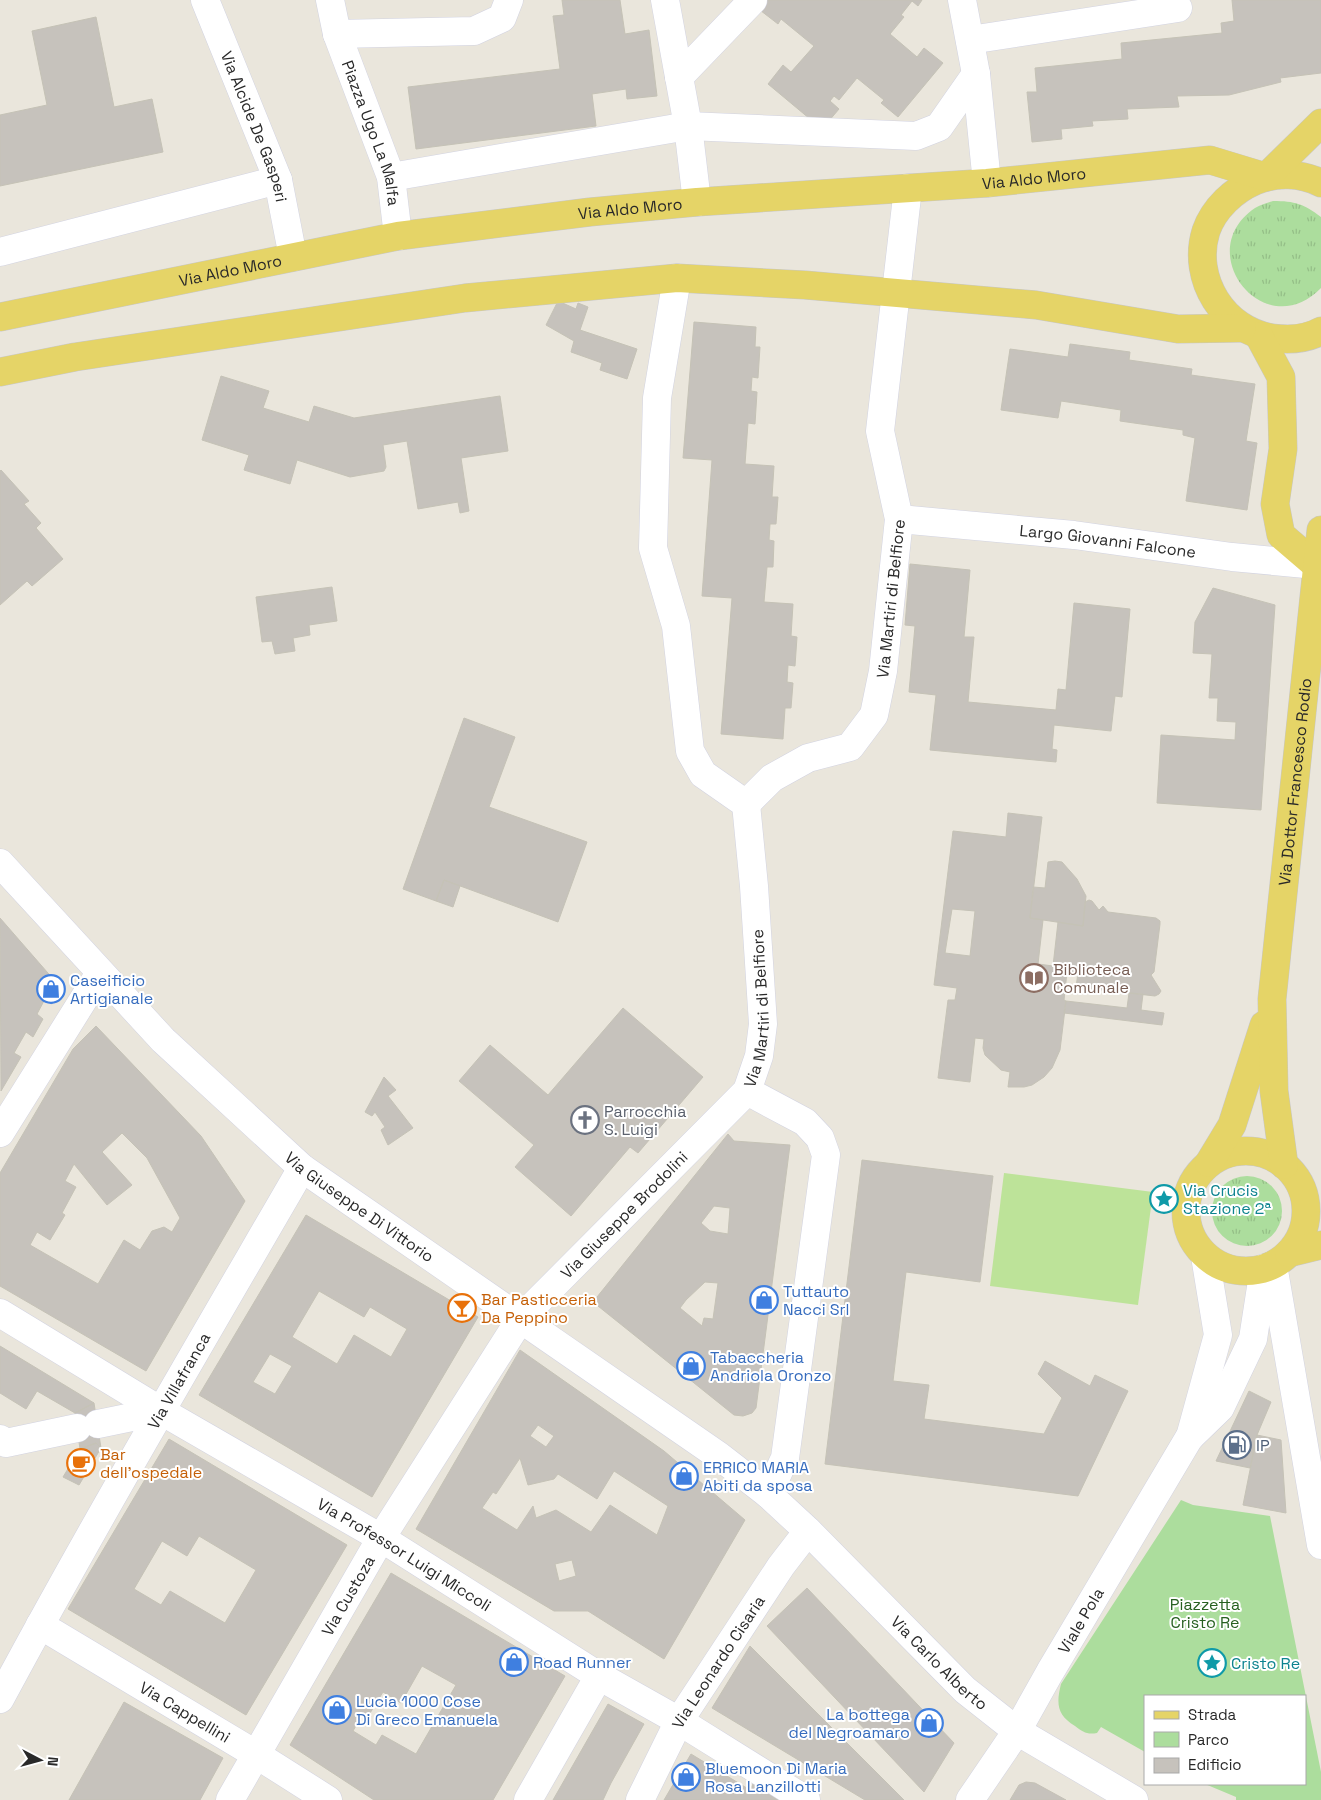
<svg xmlns="http://www.w3.org/2000/svg" width="1321" height="1800" viewBox="0 0 1321 1800" font-family="'Space Grotesk',sans-serif">
<style>
.grass{fill:url(#grass-tufts)}
.park{fill:#acdd9d}
.pitch{fill:#bde399}
.building{fill:#c6c2bc;stroke:#c5c2b6;fill-rule:evenodd}
.lines{fill:none;stroke-linecap:round;stroke-linejoin:round}
.minor-casing{stroke:#d2d3e1;stroke-width:29}
.major-casing{stroke:#c7c7c7;stroke-width:29}
.minor{stroke:#fff;stroke-width:28}
.major{stroke:#e5d467;stroke-width:28}
.labels{text-anchor:middle;dominant-baseline:central;stroke-width:4;stroke-linejoin:round;paint-order:stroke}
.street-label{font-size:16px;fill:#292929;stroke:#fff}
.education-label{font-size:16px;fill:#785e54;stroke:#fff;text-anchor:start}
.shop-label{font-size:16px;fill:#366cbe;stroke:#fff;text-anchor:start}
.worship-label{font-size:16px;fill:#5b616d;stroke:#fff;text-anchor:start}
.culture-label{font-size:16px;fill:#0d838f;stroke:#fff;text-anchor:start}
.food-label{font-size:16px;fill:#c56008;stroke:#fff;text-anchor:start}
.service-label{font-size:16px;fill:#4e5e75;stroke:#fff;text-anchor:start}
.park-label{font-size:16px;fill:#276020;stroke:#fff}
</style>
<defs>
<pattern id="grass-tufts" width="24" height="20" patternUnits="userSpaceOnUse" patternTransform="scale(1.25)"><rect width="24" height="20" fill="#acdd9d"/><path d="M3 7l-1-3M5 7V3M7 7l1-3M15 17l-1-3M17 17v-4M19 17l1-3" fill="none" stroke="#94be87"/></pattern>
</defs>
<rect width="100%" height="100%" fill="#eae6dc"/>
<!-- grass -->
<path class="grass" d="M1273 201C1295 201 1304 204 1321 217V288C1265 346 1190 252 1255 208 1260 205 1267 203 1273 201Z
M1212 1211a35 35 0 1 1 70 0a35 35 0 1 1-70 0Z"/>
<!-- park -->
<path class="park" d="M1181 1500 1193 1505 1270 1516 1321 1772V1800H1236V1797L1205 1784H1305V1696H1145V1752L1101 1727 1097 1733C1087 1735 1083 1732 1075 1726 1057 1715 1056 1704 1061 1684Z"/>
<!-- pitch -->
<path class="pitch" d="M1004 1173 1153 1192 1138 1305 990 1286Z"/>
<!-- building -->
<path class="building" d="M562 0H620L625 34 649 30 657 96 627 99 626 89 592 94 596 126 416 149 408 87 560 69 553 16 564 15Z
M763 0H922L918 6 912 1 901 15 904 17 890 34 917 57 924 48 943 63 898 117 881 103 884 100 857 78 839 100 834 96 830 101 839 109 822 129 768 84 783 65 791 72 814 46 781 19 778 24 756 7Z
M1232 0H1321V73L1280 78 1281 82 1229 95 1177 96 1179 107 1127 109 1128 119 1092 121 1093 126 1061 129 1062 139 1032 142 1027 92H1037L1035 68 1122 59 1121 43 1222 33 1221 23 1234 21Z
M96 17 114 107 152 99 163 152 0 186V115L47 105 32 31Z
M558 301 576 309 578 303 588 307 580 330 637 349 627 379 600 370 602 363 571 352 574 341 546 325Z
M694 322 756 327 755 347H760L758 378 752 377 751 391 757 392 755 424 748 423 745 464 774 466 772 497H778L776 524H770L769 540 774 541 773 567H767L764 602 793 604 791 636 797 637 795 666 788 665 787 682 793 683 791 708H785L783 739 721 734 732 598 702 596 712 460 683 458Z
M1070 344 1130 352 1129 360 1192 369 1191 375 1255 384 1246 441 1257 443 1247 510 1186 501 1195 438 1183 435V430L1120 421 1121 410 1061 401 1058 418 1001 410 1010 349 1068 357Z
M221 376 269 391 263 408 309 422 314 406 354 418 500 396 508 451 461 458 469 511 460 513 458 502 418 509 407 441 383 445 386 467 384 471 350 477 297 460 290 484 244 470 249 455 202 440Z
M1 470 29 501 24 504 41 523 36 528 63 559 32 586 27 581 0 605V471Z
M910 564 970 570 964 637H974L968 702 1056 710 1058 689 1066 690 1074 603 1130 609 1122 697 1115 696 1111 731 1054 725 1052 749 1057 750 1056 762 930 750 936 695 909 692 915 626 905 625Z
M332 587 337 621 309 625 310 635 293 638 295 651 275 654 272 641 262 642 256 597Z
M1213 588 1275 605 1261 810 1157 803 1161 735 1235 740 1236 722 1217 721 1218 698H1209L1212 654 1193 653 1195 622Z
M464 718 515 737 489 807 587 842 558 922 444 880 436 901 403 889Z
M1008 813 1042 817 1030 918 1043 920 1038 964 1053 966 1058 922 1083 926 1085 902 1089 900 1092 901 1099 910 1103 906 1108 912 1156 918 1160 921V924L1154 972 1151 975 1161 991 1159 994 1155 996 1076 987 1078 973 1067 972 1064 1000 1066 1001 1060 1050 1052 1068 1044 1077 1032 1085 1024 1087H1008L1010 1072 1001 1070 985 1055 983 1048 984 1039 975 1038 970 1082 938 1078 948 1000H955L957 988 934 985 953 831 1006 837ZM952 909 975 911 970 956 945 953Z
M1055 861 1062 862 1077 879 1086 896 1083 926 1030 918 1033 887 1045 888 1048 862Z
M444 880 460 886 453 907 436 901Z
M0 918 61 988 52 1004 45 999 37 1014 43 1019 33 1037 26 1032 14 1053 21 1057 1 1091Z
M1129 993 1143 994 1141 1010 1164 1013 1162 1025 1064 1013 1066 1001 1127 1008Z
M623 1008 703 1077 638 1153 630 1147 571 1216 515 1167 534 1145 459 1081 490 1045 548 1095Z
M96 1026 201 1136 245 1201 146 1371 0 1286V1173L73 1049ZM122 1133 147 1158 180 1218 172 1232 164 1227 152 1231 140 1250 124 1240 98 1284 30 1245 37 1232 50 1240 65 1215 62 1213 76 1187 65 1181 74 1164 107 1205 132 1185 102 1152Z
M384 1077 396 1090 388 1096 413 1128 388 1145 381 1130 385 1127 375 1112 372 1116 365 1112Z
M728 1134 734 1141 790 1145 756 1408 752 1413 743 1416 734 1415 593 1302ZM714 1206 730 1208 728 1234 710 1231 701 1223ZM705 1282 718 1283 713 1319 704 1318 702 1326 680 1308 686 1300Z
M862 1160 993 1176 980 1282 906 1272 893 1381 929 1385 924 1419 1044 1434 1062 1398 1038 1374 1045 1361 1090 1386 1095 1375 1128 1391 1078 1496 825 1464Z
M306 1215 478 1317 372 1497 199 1395ZM319 1291 364 1317 370 1307 407 1329 391 1357 354 1335 337 1364 292 1337ZM270 1354 292 1366 275 1394 253 1382Z
M0 1346 94 1403 75 1413 37 1391 26 1409 0 1393Z
M520 1350 664 1451 745 1520 664 1659 588 1611H554L416 1529ZM538 1425 554 1436 546 1447 530 1436ZM520 1458 528 1485 554 1479 558 1474 597 1499 614 1471 668 1506 657 1535 610 1505 591 1532 556 1510 536 1518 533 1506 517 1530 482 1508 493 1492 496 1494ZM572 1560 576 1576 559 1581 555 1564Z
M1249 1391 1271 1402 1257 1435 1250 1468 1216 1461Z
M94 1403 101 1448 96 1443 80 1449 75 1413Z
M1257 1435 1281 1440 1286 1513 1243 1505Z
M169 1439 347 1545 246 1715 68 1609ZM199 1536 256 1570 225 1623 170 1591 161 1605 134 1589 162 1541 187 1556Z
M96 1443 101 1448 79 1485 63 1477 80 1449Z
M391 1573 565 1676 493 1800H374L290 1745ZM422 1666 456 1685 416 1754 382 1735 376 1745 353 1731 362 1715 367 1718 383 1692 401 1703Z
M807 1588 954 1743 924 1792 767 1626Z
M750 1646 904 1800H865L712 1708Z
M124 1702 223 1758 200 1800H69Z
M608 1704 644 1724 611 1783 603 1800H553Z
M691 1754 750 1790 753 1784 778 1800H664Z
M1026 1782 1035 1783 1066 1800H1010L1019 1785Z"/>
<g class="lines">
<defs>
<g id="minor">
<path id="s1" d="M205 0 278 180 293 257"/>
<path id="s2" d="M330 0 337 34 391 177 398 236"/>
<path d="M665 0 688 126 697 202"/>
<path d="M962 0 976 74 987 183"/>
<path d="M337 34 474 31 502 18 509 0"/>
<path d="M970 40 1178 8"/>
<path d="M679 77 753 0"/>
<path d="M391 177 688 126 916 136 939 127 976 74"/>
<path d="M0 252 278 180"/>
<path id="s3" d="M899 519 1074 535 1232 557 1316 565"/>
<path id="s4" d="M746 804 772 778 808 758 850 747 874 715 883 671 899 519 880 431 908 188"/>
<path id="s5" d="M0 863 163 1040 302 1168 719 1456 768 1494 808 1531 965 1690 1017 1731 1134 1800"/>
<path d="M747 1091 805 1122 820 1138 826 1155 785 1458 768 1494"/>
<path d="M0 1133 100 973"/>
<path d="M1273 1265 1321 1545"/>
<path id="s6" d="M0 1313 161 1411 381 1538 599 1676 679 1721 806 1800"/>
<path d="M98 1424 161 1411"/>
<path d="M1190 1437 1218 1335 1205 1256"/>
<path d="M0 1439 6 1443 77 1428"/>
<path id="s7" d="M40 1625 257 1755 328 1800"/>
<path id="s8" d="M0 1699C96 1520 200 1344 302 1168"/>
<path id="s9" d="M230 1800 381 1538 521 1318 747 1091 759 1056 763 1024 754 886 746 804 703 774 690 751 676 626 653 548 657 398 677 278"/>
<path d="M528 1800 599 1676"/>
<path id="s10" d="M640 1800 679 1721 781 1566 808 1531"/>
<path id="s11" d="M970 1800 1017 1731 1050 1672 1189 1438 1220 1408 1253 1339 1264 1268"/>
</g>
<g id="major">
<path d="M1321 183C1301 173 1276 172 1255 181 1234 190 1214 208 1206 231 1191 279 1224 331 1273 338 1289 340 1307 339 1321 331"/>
<path id="s12" d="M0 317 398 236 590 212 697 202 987 183 1210 160 1266 177 1321 123"/>
<path d="M1259 336 1281 377 1283 449 1275 504 1281 535 1316 565"/>
<path d="M0 372 75 357 465 298 677 278 805 285 1036 305 1178 329 1242 328"/>
<circle cx="1246" cy="1211" r="60"/>
<path d="M1209 1163 1232 1125 1264 1025"/>
<path id="s13" d="M1284 1165 1274 1091 1272 999 1321 530"/>
<path d="M1289 1253 1321 1245"/>
</g>
</defs>
<!-- minor casing -->
<use href="#minor" class="minor-casing"/>
<!-- major casing -->
<use href="#major" class="major-casing"/>
<!-- minor -->
<use href="#minor" class="minor"/>
<!-- major -->
<use href="#major" class="major"/>
</g>
<!-- icons -->
<defs>
<symbol id="library-ring" viewBox="-11 -11 22 22"><circle r="9.5" fill="#fff" stroke="#8d6e63" stroke-width="1.5"/><path d="M-6-4Q-3-5.5-.7-3.5V5Q-3 3-6 4ZM6-4Q3-5.5 .7-3.5V5Q3 3 6 4Z" fill="#8d6e63"/></symbol>
<symbol id="shop-ring" viewBox="-11 -11 22 22"><circle r="9.5" fill="#fff" stroke="#3f7fe0" stroke-width="1.5"/><path d="M-5-2.5h2.3a2.7 3.5 0 0 1 5.4 0H5L5.5 6h-11ZM-1.5-2.5h3a1.5 2.3 0 0 0-3 0Z" fill="#3f7fe0"/></symbol>
<symbol id="church-ring" viewBox="-11 -11 22 22"><circle r="9.5" fill="#fff" stroke="#6b7280" stroke-width="1.5"/><path d="M-1.2-6h2.4v3.5h3.3v2.4h-3.3V6h-2.4V-.1h-3.3v-2.4h3.3Z" fill="#6b7280"/></symbol>
<symbol id="sight-ring" viewBox="-11 -11 22 22"><circle r="9.5" fill="#fff" stroke="#0f9aa8" stroke-width="1.5"/><path d="M0-6L1.8-2.2L6-1.7L2.9 1.2L3.7 5.4L0 3.3L-3.7 5.4L-2.9 1.2L-6-1.7L-1.8-2.2Z" fill="#0f9aa8"/></symbol>
<symbol id="bar-ring" viewBox="-11 -11 22 22"><circle r="9.5" fill="#fff" stroke="#e8710a" stroke-width="1.5"/><path d="M-6-5H6L.8 .8V4.5H3.5V6h-7V4.5H-.8V.8Z" fill="#e8710a"/></symbol>
<symbol id="fuel-ring" viewBox="-11 -11 22 22"><circle r="9.5" fill="#fff" stroke="#5c6f8a" stroke-width="1.5"/><path d="M-5.5-6h7V0h2V4h1.3V-2.5L3-4.5l.8-.8L6-3V5H2.5V1h-1V6h-7ZM-4.2-4.7v3.2H.2V-4.7Z" fill="#5c6f8a"/></symbol>
<symbol id="cafe-ring" viewBox="-11 -11 22 22"><circle r="9.5" fill="#fff" stroke="#e8710a" stroke-width="1.5"/><path d="M-5.5-4.5H6V0H3Q3 3.5 0 3.5H-2.5Q-5.5 3.5-5.5 0ZM3-3.2v2h1.7v-2ZM-6 4.5H4V6H-6Z" fill="#e8710a"/></symbol>
</defs>
<g fill-rule="evenodd">
<use href="#library-ring" x="1018" y="962" width="32" height="32"/>
<use href="#shop-ring" x="35" y="973" width="32" height="32"/>
<use href="#church-ring" x="569" y="1104" width="32" height="32"/>
<use href="#sight-ring" x="1148" y="1183" width="32" height="32"/>
<use href="#shop-ring" x="748" y="1284" width="32" height="32"/>
<use href="#bar-ring" x="446" y="1292" width="32" height="32"/>
<use href="#shop-ring" x="675" y="1350" width="32" height="32"/>
<use href="#fuel-ring" x="1221" y="1429" width="32" height="32"/>
<use href="#cafe-ring" x="65" y="1447" width="32" height="32"/>
<use href="#shop-ring" x="668" y="1460" width="32" height="32"/>
<use href="#shop-ring" x="498" y="1646" width="32" height="32"/>
<use href="#sight-ring" x="1196" y="1647" width="32" height="32"/>
<use href="#shop-ring" x="321" y="1694" width="32" height="32"/>
<use href="#shop-ring" x="913" y="1707" width="32" height="32"/>
<use href="#shop-ring" x="670" y="1761" width="32" height="32"/>
</g>
<g class="labels">
<!-- street labels -->
<g class="street-label">
<text stroke="none"><textPath href="#s1" startOffset="136">Via Alcide De Gasperi</textPath></text>
<text stroke="none"><textPath href="#s2" startOffset="140">Piazza Ugo La Malfa</textPath></text>
<text stroke="none"><textPath href="#s12" startOffset="1045">Via Aldo Moro</textPath></text>
<text stroke="none"><textPath href="#s12" startOffset="640">Via Aldo Moro</textPath></text>
<text stroke="none"><textPath href="#s12" startOffset="235">Via Aldo Moro</textPath></text>
<text stroke="none"><textPath href="#s3" startOffset="210">Largo Giovanni Falcone</textPath></text>
<text stroke="none"><textPath href="#s4" startOffset="279">Via Martiri di Belfiore</textPath></text>
<text stroke="none"><textPath href="#s13" startOffset="385">Via Dottor Francesco Rodio</textPath></text>
<text stroke="none"><textPath href="#s9" startOffset="968">Via Martiri di Belfiore</textPath></text>
<text stroke="none"><textPath href="#s5" startOffset="499">Via Giuseppe Di Vittorio</textPath></text>
<text stroke="none"><textPath href="#s9" startOffset="709">Via Giuseppe Brodolini</textPath></text>
<text stroke="none"><textPath href="#s8" startOffset="365">Via Villafranca</textPath></text>
<text stroke="none"><textPath href="#s6" startOffset="471">Via Professor Luigi Miccoli</textPath></text>
<text stroke="none"><textPath href="#s9" startOffset="236">Via Custoza</textPath></text>
<text stroke="none"><textPath href="#s11" startOffset="211">Viale Pola</textPath></text>
<text stroke="none"><textPath href="#s5" startOffset="1239">Via Carlo Alberto</textPath></text>
<text stroke="none"><textPath href="#s10" startOffset="159">Via Leonardo Cisaria</textPath></text>
<text stroke="none"><textPath href="#s7" startOffset="169">Via Cappellini</textPath></text>
</g>
<!-- education labels -->
<g class="education-label">
<text x="1053" y="969">Biblioteca<tspan x="1053" dy="18">Comunale</tspan></text>
</g>
<!-- shop labels -->
<g class="shop-label">
<text x="70" y="980">Caseificio<tspan x="70" dy="18">Artigianale</tspan></text>
<text x="783" y="1291">Tuttauto<tspan x="783" dy="18">Nacci Srl</tspan></text>
<text x="710" y="1357">Tabaccheria<tspan x="710" dy="18">Andriola Oronzo</tspan></text>
<text x="703" y="1467">ERRICO MARIA<tspan x="703" dy="18">Abiti da sposa</tspan></text>
<text x="533" y="1662">Road Runner</text>
<text x="356" y="1701">Lucia 1000 Cose<tspan x="356" dy="18">Di Greco Emanuela</tspan></text>
<text x="910" y="1714" text-anchor="end">La bottega<tspan x="910" dy="18">del Negroamaro</tspan></text>
<text x="705" y="1768">Bluemoon Di Maria<tspan x="705" dy="18">Rosa Lanzillotti</tspan></text>
</g>
<!-- worship labels -->
<g class="worship-label">
<text x="604" y="1111">Parrocchia<tspan x="604" dy="18">S. Luigi</tspan></text>
</g>
<!-- culture labels -->
<g class="culture-label">
<text x="1183" y="1190">Via Crucis<tspan x="1183" dy="18">Stazione 2ª</tspan></text>
<text x="1231" y="1663">Cristo Re</text>
</g>
<!-- food labels -->
<g class="food-label">
<text x="481" y="1299">Bar Pasticceria<tspan x="481" dy="18">Da Peppino</tspan></text>
<text x="100" y="1454">Bar<tspan x="100" dy="18">dell'ospedale</tspan></text>
</g>
<!-- service labels -->
<g class="service-label">
<text x="1256" y="1445">IP</text>
</g>
<!-- park labels -->
<g class="park-label">
<text x="1205" y="1604">Piazzetta<tspan x="1205" dy="18">Cristo Re</tspan></text>
</g>
</g>
<!-- legend -->
<rect x="1144" y="1695" width="162" height="90" fill="#ffffff" stroke="#a9a9a9"/>
<rect x="1154" y="1711" width="25" height="8" fill="#e5d467" stroke="#a9a9a9"/>
<text x="1188" y="1720" font-size="15" fill="#292929">Strada</text>
<rect x="1154" y="1732" width="25" height="15" fill="#acdd9d" stroke="#a9a9a9"/>
<text x="1188" y="1745" font-size="15" fill="#292929">Parco</text>
<rect x="1154" y="1758" width="25" height="15" fill="#c6c2bc" stroke="#a9a9a9"/>
<text x="1188" y="1770" font-size="15" fill="#292929">Edificio</text>
<!-- north arrow -->
<g transform="translate(40 1760) rotate(96)" stroke="#ffffff" stroke-width="4" paint-order="stroke">
<path d="M0-4L9 19L0 12L-9 19Z" fill="#292929"/>
<text y="-8" font-size="14" font-weight="bold" text-anchor="middle" fill="#292929">N</text>
</g>
</svg>
